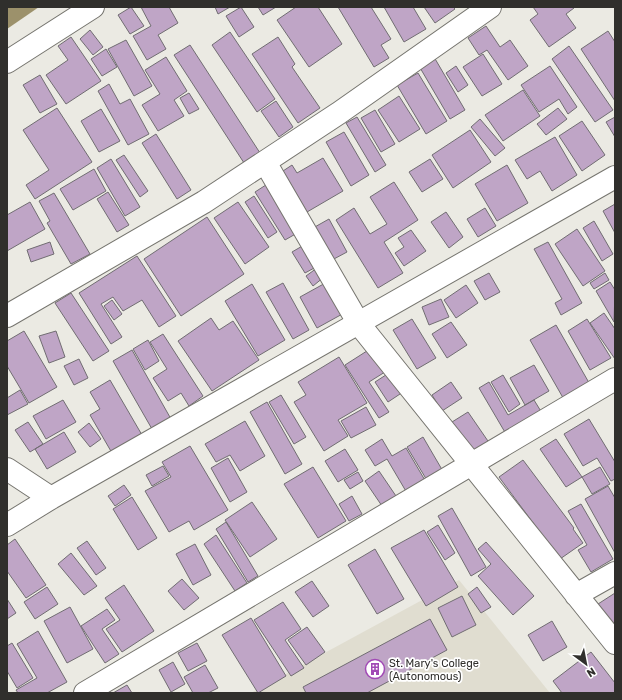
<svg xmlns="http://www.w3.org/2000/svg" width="622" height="700" viewBox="0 0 622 700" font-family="Rubik,sans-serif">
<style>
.built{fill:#e0ddd0}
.water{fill:#9c916b}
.building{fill:#bfa5c6;stroke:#716d72}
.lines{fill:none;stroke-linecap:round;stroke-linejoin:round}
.street-casing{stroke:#76756f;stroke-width:24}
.secondary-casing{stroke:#76756f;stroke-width:24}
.street{stroke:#fff;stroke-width:22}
.secondary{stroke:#fff;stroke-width:22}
.labels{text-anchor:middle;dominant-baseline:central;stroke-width:3.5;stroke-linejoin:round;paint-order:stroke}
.poi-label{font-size:11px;fill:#302f2c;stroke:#fff;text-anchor:start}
</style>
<rect width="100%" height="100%" fill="#ebeae3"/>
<!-- built -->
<path class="built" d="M459 580 550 693H251Z"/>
<!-- water -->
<path class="water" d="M7 7H39L7 29Z"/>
<!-- building -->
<path class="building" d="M131 7 144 26 130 34 118 15Z
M141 7H169L178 23 158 35 166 49 147 60 133 36 151 26Z
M215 7H230L218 14Z
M241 7 254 27 239 37 226 16Z
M258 7H276L263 15Z
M296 7H318L342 44 309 67 277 20Z
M338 7H371L391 39 381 45 389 58 374 67Z
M384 7H413L426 29 404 42Z
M424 7H453L455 9 435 23Z
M533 7H573L574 8 566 14 576 28 549 47 530 20 538 14Z
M486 26 500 47 510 40 528 66 508 80 487 50 479 55 468 38Z
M90 30 103 47 93 55 80 39Z
M608 31 615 42V101L581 49Z
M230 32 275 99 257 112 212 45Z
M71 37 101 81 66 104 46 75 68 60 58 46Z
M278 37 295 64 292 67 320 108 298 123 252 54Z
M126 40 152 86 134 96 108 49Z
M190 45 262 156 246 166 174 55Z
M569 46 613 110 595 122 552 59Z
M106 49 117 67 102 76 91 59Z
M483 54 502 84 482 96 463 67Z
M166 57 187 91 174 100 184 116 158 131 142 105 160 94 145 70Z
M434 57 465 110 450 119 419 66Z
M456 66 468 85 458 92 446 73Z
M550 66 577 107 568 114 559 99 539 112 521 85Z
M418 73 447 121 426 134 397 85Z
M40 75 57 104 40 113 23 85Z
M109 84 120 104 130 99 149 134 128 145 98 91Z
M523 90 540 116 503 141 485 115Z
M189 93 199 109 189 114 180 98Z
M399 96 420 129 399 142 378 110Z
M276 101 293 127 279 137 261 111Z
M57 108 92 162 35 199 26 185 49 170 23 130Z
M558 108 567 119 546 135 537 124Z
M101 109 120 141 99 152 81 121Z
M375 110 395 144 381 152 361 118Z
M357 117 386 165 375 172 346 123Z
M615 117V137L606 122Z
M480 119 505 148 495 156 471 127Z
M582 121 605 155 582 171 559 136Z
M470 130 491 162 453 188 432 155Z
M344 132 369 175 351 186 326 142Z
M156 134 191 190 177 199 142 143Z
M555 137 577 175 552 191 540 171 527 179 515 160Z
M124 155 148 191 140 197 116 160Z
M323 158 343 191 307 212 283 171 292 165 297 173Z
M111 159 140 207 125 216 97 168Z
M430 159 443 179 422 192 409 172Z
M507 165 528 203 497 221 475 184Z
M94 169 106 191 73 210 60 189Z
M394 182 418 220 384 242 403 273 378 288 336 220 354 208 370 234 387 224 370 197Z
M269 183 299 232 285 240 255 192Z
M108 192 129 225 117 232 97 199Z
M54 193 90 254 71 264 47 223 50 221 39 201Z
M254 196 277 232 268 238 245 202Z
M30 202 45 229 7 251V215Z
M238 202 269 247 245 264 214 218Z
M615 204V233L603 211Z
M485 208 496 226 478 237 467 219Z
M446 212 463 237 449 248 431 222Z
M207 217 244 274 181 316 144 259Z
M329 219 347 252 332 260 313 228Z
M594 221 613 254 602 261 583 228Z
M577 229 605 271 583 286 555 244Z
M411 230 426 251 404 266 395 253 404 247 398 238Z
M50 242 54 254 31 262 27 250Z
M548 242 582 303 561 315 555 303 562 299 534 249Z
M304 245 316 267 305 273 292 252Z
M137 256 176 316 159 327 142 300 123 311 113 297 101 304 122 337 111 344 79 293Z
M317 268 324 277 313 286 306 276Z
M489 273 500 292 485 300 474 281Z
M605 273 609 280 594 289 590 283Z
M329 281 346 312 317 328 300 297Z
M610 282 615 290 614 322 596 291Z
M283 283 309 330 293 339 266 292Z
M252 284 285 340 258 356 225 301Z
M466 285 478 303 456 318 444 300Z
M71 293 109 351 93 361 55 303Z
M441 299 449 317 429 325 422 307Z
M112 300 122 314 114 320 104 306Z
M604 313 615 329V359L590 323Z
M211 318 219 330 233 321 259 360 212 391 178 341Z
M412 319 436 358 417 369 393 330Z
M587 319 611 358 590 370 568 331Z
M451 322 467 345 447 358 432 334Z
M556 325 592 388 566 403 530 340Z
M24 331 57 387 29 403 7 366V341Z
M56 331 65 357 49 363 39 336Z
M163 334 203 396 189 406 181 393 168 401 153 378 167 369 150 342Z
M148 340 159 361 145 370 133 349Z
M370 349 385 372 369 382 389 412 379 418 345 365Z
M132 350 171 419 152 429 113 361Z
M339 357 367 403 338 420 348 436 324 451 294 402 306 395 298 382Z
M79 359 88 378 74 385 64 366Z
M534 365 549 391 525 405 510 378Z
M389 373 403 392 388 402 375 382Z
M503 375 520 404 509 412 491 382Z
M110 380 142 435 112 453 90 415 100 409 90 392Z
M451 382 462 398 442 411 432 395Z
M489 382 508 415 534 400 542 413 506 434 479 388Z
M20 390 28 404 7 415V398Z
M281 395 306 437 294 444 269 402Z
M63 400 76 422 46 439 33 416Z
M267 402 302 464 285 474 250 412Z
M366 407 376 425 351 438 341 421Z
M468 412 490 444 474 455 452 422Z
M589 419 615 462V479L611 481 597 458 583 466 564 434Z
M245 421 265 456 240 471 230 455 216 462 205 444Z
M28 422 43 444 30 452 15 430Z
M89 423 101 439 90 447 78 432Z
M64 432 76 452 47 469 35 449Z
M423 437 444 473 428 482 407 447Z
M382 439 392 456 406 448 426 482 407 493 387 459 375 466 365 450Z
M556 439 582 477 566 487 540 449Z
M190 446 228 510 194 530 189 521 169 532 145 491 171 477 162 462Z
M345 449 358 470 338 482 325 461Z
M228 458 247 492 230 502 211 468Z
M523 460 574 528 573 529 583 543 560 559 499 477Z
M163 466 169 476 152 486 146 475Z
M313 467 346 521 318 538 284 484Z
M600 467 610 484 592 494 582 477Z
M379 471 396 496 382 506 365 481Z
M358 472 363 481 350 489 344 480Z
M124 485 131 495 115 506 108 496Z
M608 486 615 498V553L585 499Z
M352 496 362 514 349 521 339 504Z
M132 497 157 538 138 550 113 509Z
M252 502 277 539 250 557 225 520Z
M581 504 613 559 591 572 578 550 587 545 568 511Z
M452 508 486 567 471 576 438 516Z
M226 522 258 576 248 582 216 529Z
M438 525 455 553 445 560 427 532Z
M424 530 458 587 426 606 391 548Z
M216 535 247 583 235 591 204 544Z
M15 539 46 585 26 598 7 571V545Z
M87 541 106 568 96 575 77 548Z
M486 542 534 596 513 615 478 576 491 564 478 549Z
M195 544 211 575 193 585 176 554Z
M375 549 404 599 377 614 348 565Z
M71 553 97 586 84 595 58 564Z
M182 579 199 598 184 610 168 591Z
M312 581 329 606 313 617 295 592Z
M124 585 154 631 122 652 106 629 120 620 105 598Z
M47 587 58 604 35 619 24 602Z
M477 587 491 607 481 613 468 594Z
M615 593V630L598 604Z
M462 596 476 625 452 637 438 608Z
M7 599 16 613 7 619Z
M283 602 301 629 285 640 304 668 291 676 254 620Z
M70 607 93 649 67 663 44 621Z
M107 609 115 620 102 629 119 654 105 663 81 626Z
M251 618 286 676 258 693 222 635Z
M430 619 447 650 367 693H306L303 687Z
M552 621 567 647 543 661 528 635Z
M307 627 325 652 306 665 288 640Z
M38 631 67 682 47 693H18L16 690 37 678 17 644Z
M12 643 33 678 17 688 7 671V646Z
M197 643 207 661 188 671 178 653Z
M591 652 615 683V693H562L553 681Z
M173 662 185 684 171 692 159 670Z
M205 665 218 688 208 693H193L184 677Z
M127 685 132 693H113Z"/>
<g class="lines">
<defs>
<path id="street" d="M7 62 93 7
M265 162 359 324 615 643
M7 316 204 202 339 113 490 7
M576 595 615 573
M85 693 615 379"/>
<path id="secondary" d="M7 469 51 498 615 177
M7 525 51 498"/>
</defs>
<!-- street casing -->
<use href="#street" class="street-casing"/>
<!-- secondary casing -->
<use href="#secondary" class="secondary-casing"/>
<!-- street -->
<use href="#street" class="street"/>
<!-- secondary -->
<use href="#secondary" class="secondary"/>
</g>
<!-- icons -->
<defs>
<symbol id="building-ring" viewBox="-11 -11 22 22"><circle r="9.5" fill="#fff" stroke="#a149b5" stroke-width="1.5"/><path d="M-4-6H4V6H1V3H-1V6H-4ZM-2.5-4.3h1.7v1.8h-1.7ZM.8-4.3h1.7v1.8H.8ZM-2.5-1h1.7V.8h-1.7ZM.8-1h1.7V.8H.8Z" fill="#a149b5"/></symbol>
</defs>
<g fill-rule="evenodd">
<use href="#building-ring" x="364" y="658" width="22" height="22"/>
</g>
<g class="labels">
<!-- poi labels -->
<g class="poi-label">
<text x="389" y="663">St. Mary's College<tspan x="389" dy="13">(Autonomous)</tspan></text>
</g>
</g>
<!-- border -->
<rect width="622" height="700" fill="none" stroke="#302f2c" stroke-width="16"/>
<!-- north arrow -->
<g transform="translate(586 664) rotate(148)" stroke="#ffffff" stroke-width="3" paint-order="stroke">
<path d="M0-3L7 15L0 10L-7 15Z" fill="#302f2c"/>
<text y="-6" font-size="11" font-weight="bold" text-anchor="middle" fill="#302f2c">N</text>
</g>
</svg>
